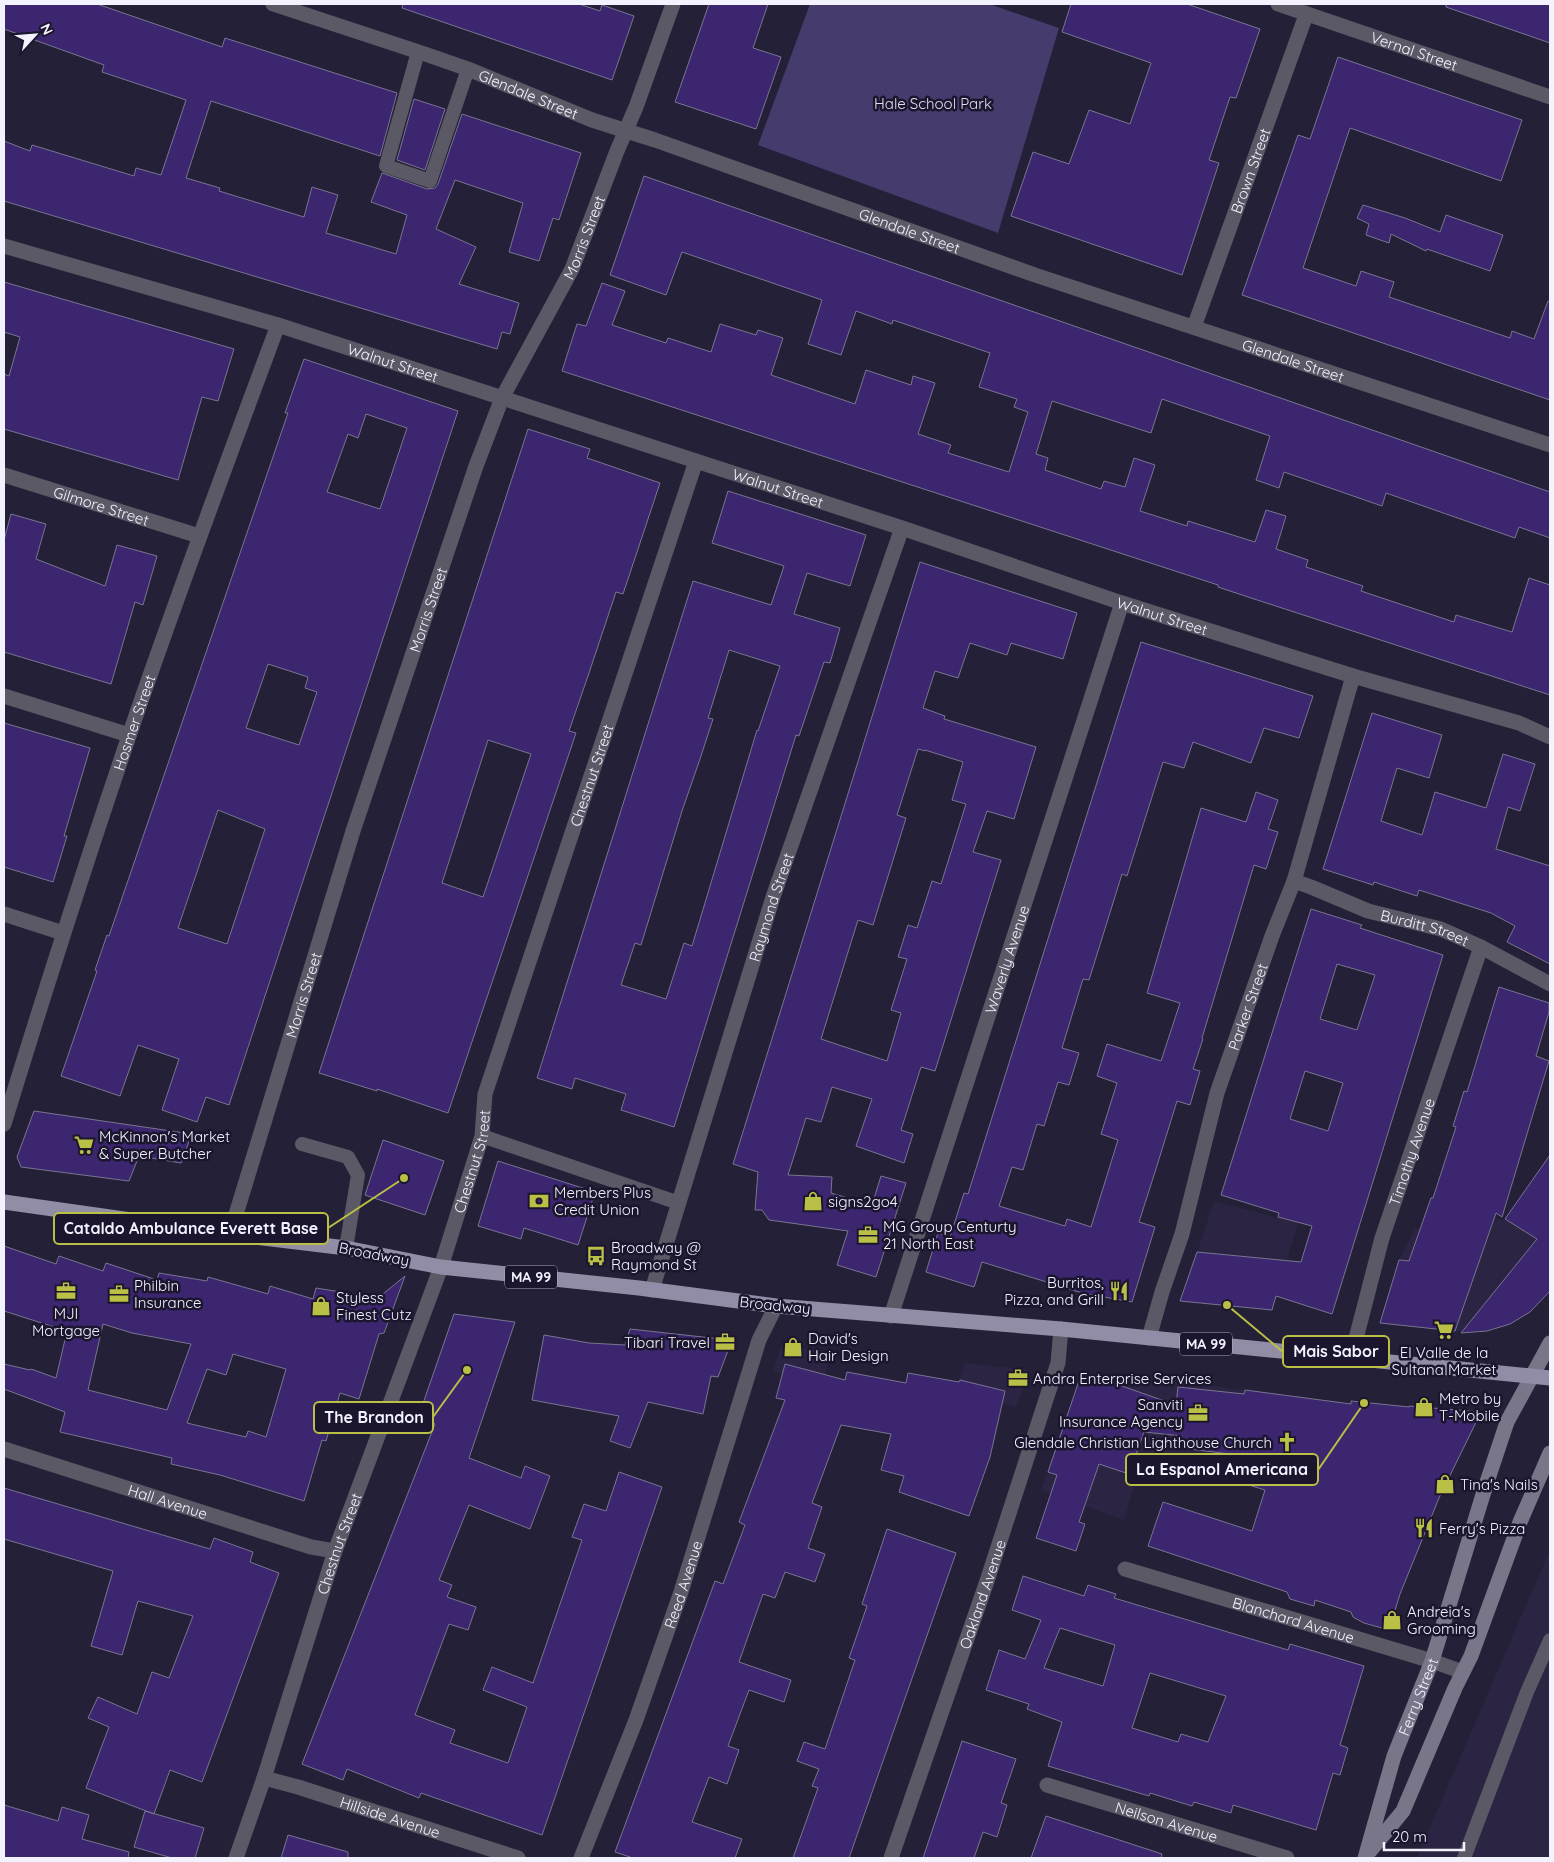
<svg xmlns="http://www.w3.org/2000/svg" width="1554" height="1862" viewBox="0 0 1554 1862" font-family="Quicksand,sans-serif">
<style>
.built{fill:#2b2543}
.green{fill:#453b6c}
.building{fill:#3b266f;stroke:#797591;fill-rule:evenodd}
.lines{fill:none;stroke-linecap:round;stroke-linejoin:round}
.service{stroke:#5a5965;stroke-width:14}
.minor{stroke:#5a5965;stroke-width:15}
.tertiary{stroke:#5a5965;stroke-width:15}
.secondary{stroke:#79768a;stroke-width:15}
.primary{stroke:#918da6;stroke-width:15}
.labels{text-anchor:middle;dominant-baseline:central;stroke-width:5;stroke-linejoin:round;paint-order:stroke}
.shield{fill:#1b162d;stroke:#b2b0c0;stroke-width:1}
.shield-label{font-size:14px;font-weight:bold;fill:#f3f2ff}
.street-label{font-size:15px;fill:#f3f2ff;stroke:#1b162d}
.park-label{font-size:15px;fill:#e1def4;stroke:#1b162d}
.poi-label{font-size:15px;fill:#f3f2ff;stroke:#1b162d;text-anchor:start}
.leader{fill:none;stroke:#bac045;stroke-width:2}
.callout-dot{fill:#bac045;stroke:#1b162d;stroke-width:2}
.callout{fill:#1b162d;stroke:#bac045;stroke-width:2}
.callout-label{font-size:16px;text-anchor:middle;font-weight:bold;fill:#f3f2ff}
</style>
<rect width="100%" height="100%" fill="#242037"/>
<!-- built -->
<path class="built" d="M1550 1155V1291L1539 1304 1517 1320 1487 1331H1456L1380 1323 1399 1260 1415 1228 1484 1250 1495 1218 1508 1221 1531 1182Z
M1214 1201 1298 1223 1272 1310 1181 1301Z
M781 1346 831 1351 825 1375 785 1364 782 1374 773 1371Z
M965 1363 1029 1370 1016 1407 1002 1403 1005 1391 960 1380Z
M1082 1372 1164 1380 1245 1390 1236 1481 1142 1460 1124 1520 1041 1490Z
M1550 1550V1858H1422L1418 1855Z"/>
<!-- green -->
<path class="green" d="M810 4H989L1059 28 998 233 758 145Z"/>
<!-- building -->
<path class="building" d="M4 4H97L222 47 225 38 397 93 380 156 211 101 186 178 220 188 219 191 304 217 312 187 338 195 326 233 396 254 407 215 371 202 382 173 427 189 435 188 438 184 462 114 581 153 559 220 553 218 539 261 509 252 523 203 455 180 436 229 476 247 459 284 519 303 510 334 502 332 497 349 4 201V141L30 151 32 145 134 176 136 168 161 175 186 100 102 72 104 65 4 29Z
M403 4H579L600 11 602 5 634 16 612 80 402 8Z
M709 4H768L753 48 781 57 756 129 675 102Z
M1071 4H1187L1260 29 1236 98 1230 97 1209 160 1219 163 1182 275 1011 216 1033 152 1069 164 1089 110 1130 124 1151 63 1062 32Z
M1446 4H1550V43L1446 7Z
M1338 57 1522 120 1501 181 1350 128 1303 268 1356 286 1361 271 1394 282 1389 297 1510 338 1512 331 1534 339 1548 301H1550V400L1242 295 1298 135 1310 139Z
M414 99 445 109 425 170 397 160Z
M644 176 1550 492V538L1519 527 1515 538 1386 493 1382 506 1284 472 1279 488 1256 480 1270 436 1162 399 1151 433 1052 401 1036 454 1048 458 1045 470 1101 489 1104 481 1125 487 1134 458 1155 465 1140 511 1187 526 1188 521 1255 542 1266 510 1286 516 1276 549 1308 560 1306 567 1363 586 1361 591 1454 622 1456 615 1512 632 1529 578 1550 585V695L1248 597 1218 587V585L562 371 577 324 586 326 602 283 625 291 612 325 666 343 668 338 711 352 720 324 756 335 758 330 783 338 771 375 855 404 866 370 911 385 913 376 935 383 918 434 951 445 948 453 1009 472 1028 412 1014 407 1017 399 979 387 990 353 893 320 892 324 856 311 841 355 808 344 822 300 682 252 666 295 610 275Z
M1363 205 1405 218 1440 232 1446 215 1503 235 1490 271 1427 249 1426 251 1391 234 1389 243 1366 235 1369 224 1357 218Z
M4 282 234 349 218 401 202 397 178 480 4 429V374L9 376 20 337 4 332Z
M304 359 458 411 229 1105 206 1097 197 1122 162 1110 179 1059 138 1045 120 1096 61 1076 97 971 95 970 107 935 109 936 288 413H285ZM366 414 407 428 380 509 327 492 348 434 358 438ZM268 664 308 677 305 688 317 692 299 745 246 728ZM218 810 265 829 227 944 178 928Z
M528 429 590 449 587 458 660 483 623 594 616 592 589 673 569 731 576 733 448 1113 377 1089V1091L319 1073ZM488 740 531 754 483 897 442 883Z
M728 491 866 535 850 586 807 573 794 614 840 628 830 663 824 662 799 736 796 735 674 1127 621 1110 626 1094 575 1078 572 1089 537 1078 693 581 771 605 784 566 712 543ZM729 650 780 666 758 731 757 730 692 946 684 943 666 999 621 985 635 943 641 945 682 811 700 759 713 719 708 718Z
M11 514 46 524 36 559 105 586 117 545 157 556 143 605 135 602 111 684 4 652V540Z
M920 562 1077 613 1063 659 1011 643 1007 655 970 643 958 678 935 671 923 708 945 716 944 719 1036 747 1014 819 987 811 973 852 1001 860 935 1071 921 1067 901 1130 913 1134 904 1163 856 1146 872 1099 832 1087 821 1122 806 1118 788 1175 832 1177 831 1193 872 1205 881 1176 906 1183 876 1277 837 1265 848 1231 769 1220 762 1210H755L758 1172 733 1164ZM918 749 925 751V750L963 762 952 800 966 804 941 884 932 881 917 928 908 925 898 957 907 959 891 1010 901 1013 887 1061 821 1039 858 920 873 925 906 818 897 815Z
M1141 642 1313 696 1299 738 1264 728 1251 763 1193 742 1184 768 1163 762 1127 876 1122 874 1089 980 1083 979 1062 1048 1079 1053 1069 1085 1058 1082 1044 1126 1037 1124 1023 1170 1012 1167 999 1206 1065 1226 1067 1219 1091 1227 1118 1140 1101 1134 1117 1083 1097 1076 1107 1044 1161 1061 1180 1003 1147 993 1201 808 1246 822 1256 792 1278 800 1268 829 1278 832 1266 869 1254 865 1202 1038 1203 1039 1193 1069 1200 1071 1190 1105 1177 1101 1155 1172 1139 1222 1155 1227 1132 1302 1082 1293 982 1262 974 1287 926 1272 938 1233 950 1237 964 1193 968 1194Z
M1372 713 1442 735 1429 778 1397 768 1381 821 1422 835 1435 792 1486 808 1503 754 1535 764 1520 811 1508 807 1496 849 1550 866V964L1507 942 1515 926 1491 913 1419 890 1417 896 1374 882 1373 885 1323 869Z
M4 723 90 748 64 836H67L53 882 4 867Z
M1311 909 1362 925 1360 928 1443 955 1332 1314 1276 1296 1272 1310 1180 1301 1197 1252 1301 1262 1312 1226 1278 1217 1279 1213 1221 1195ZM1337 964 1375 975 1357 1030 1320 1019ZM1305 1071 1343 1083 1328 1131 1290 1119Z
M1499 987 1549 1003V1012L1536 1056 1549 1061 1502 1217 1496 1213 1455 1331 1380 1323 1399 1260 1409 1261 1431 1198H1433L1456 1127 1453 1126 1464 1091 1467 1092Z
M34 1111 192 1134 181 1163 139 1156 129 1181 21 1167 17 1157Z
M383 1140 444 1161 425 1215 365 1195Z
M1550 1155V1291L1530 1312 1510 1324 1487 1331 1461 1333 1537 1239 1505 1219Z
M498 1161 595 1192 578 1245 524 1228 521 1239 478 1226Z
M4 1246 56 1264 59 1256 103 1271 106 1263 157 1280 159 1273 207 1281 208 1277 268 1294 270 1286 313 1299 316 1288 378 1298 405 1276 384 1333 379 1334 359 1399 340 1393 326 1441 322 1440 304 1501 220 1475 171 1464 172 1458 60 1432 65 1412 4 1389V1364L30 1370 31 1369 56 1378 67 1331 4 1311ZM103 1324 132 1333 191 1344 167 1410 88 1390ZM233 1354 286 1369 266 1437 248 1431 246 1437 187 1423 207 1369 226 1375Z
M454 1314 515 1322 469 1458 521 1478 525 1466 550 1476 530 1529 469 1505 439 1580 452 1585 447 1597 476 1607 468 1630 449 1624 415 1715 455 1730 450 1743 508 1763 527 1707 483 1690 492 1667 533 1683 582 1540 572 1537 584 1504 606 1511 619 1472 662 1487 542 1835 421 1793 419 1798 347 1769 343 1780 302 1764 435 1424 418 1418Z
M630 1329 721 1339 730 1345 718 1377 711 1376 703 1414 648 1402 630 1448 610 1441 619 1416 532 1400 544 1335 589 1343 625 1345Z
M785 1364 845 1380 847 1372 906 1383 908 1373 959 1382 960 1380 1005 1391 990 1457 969 1516 899 1492 904 1476 881 1470 891 1434 841 1425 812 1503 822 1507 808 1548 825 1554 815 1582 785 1572 775 1598 763 1594 739 1662 791 1680 784 1702 749 1690 728 1746 739 1750 727 1784 709 1777 692 1822 742 1839 735 1858H633L615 1852 715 1581 723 1584 745 1525 739 1522 785 1400 776 1398Z
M1082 1372 1176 1405 1178 1387 1244 1394 1245 1390 1351 1404V1401L1409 1407V1406L1481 1412 1439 1498 1400 1594 1389 1630 1364 1623 1353 1617 1351 1612 1315 1600 1314 1606 1290 1599 1287 1592 1148 1546 1163 1502 1252 1531 1265 1490 1236 1481 1238 1455 1181 1448 1182 1436 1144 1432 1129 1474 1099 1464 1079 1522 1085 1524 1076 1551 1036 1538 1057 1475 1048 1472Z
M4 1488 210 1549 214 1538 253 1552 250 1562 279 1573 202 1782 170 1770 154 1814 86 1788 109 1727 88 1718 98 1697 137 1714 152 1672 169 1678 193 1616 138 1601 122 1655 91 1646 113 1571 4 1539Z
M887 1529 956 1553 849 1858H793L818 1788 812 1786 819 1769 797 1761 804 1742 825 1749 855 1660 849 1658 867 1606 862 1604Z
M1023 1576 1084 1596 1088 1585 1116 1594 1114 1598 1288 1650 1290 1644 1364 1666 1340 1745 1348 1748 1340 1775 1333 1773 1316 1830 1233 1805 1231 1813 1194 1802 1192 1806 1150 1793 1149 1796 1048 1766 1062 1722 1027 1709 1029 1704 986 1690 999 1650 1025 1659 1041 1620 1012 1610ZM1060 1628 1115 1645 1103 1686 1044 1668ZM1150 1673 1226 1696 1208 1742 1181 1734 1178 1742 1132 1728Z
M962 1741 1016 1759 1001 1803 1007 1805 997 1837 983 1832 974 1858H923Z
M4 1805 58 1821 62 1807 89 1815 82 1839 129 1852 128 1858H4Z
M145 1811 204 1828 195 1858H172L134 1847Z
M1046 1816 1162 1854 1161 1858H1031Z
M288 1835 348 1852V1858H281Z"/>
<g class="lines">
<!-- service -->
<path class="service" d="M418 52 386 166 430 181 468 69
M482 1136 679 1203
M302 1144 348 1157 358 1175 346 1248
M1464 1858 1527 1692 1550 1640"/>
<!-- minor -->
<g class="minor">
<path id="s1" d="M1278 4 1550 97"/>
<path id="s2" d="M1194 327 1306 15"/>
<path id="s3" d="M4 475 199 536"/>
<path d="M4 696 129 735"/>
<path id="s4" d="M1294 881 1311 887 1368 911 1441 929 1481 947 1550 984"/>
<path d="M4 914 63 933"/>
<path id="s5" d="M4 1124C44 994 85 865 129 736 176 598 227 462 278 325"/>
<path id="s6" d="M230 1234 353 831 476 466 502 398 572 269 617 151 636 107 673 4"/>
<path id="s7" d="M652 1290 773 897 902 528"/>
<path id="s8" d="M891 1316 1122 603"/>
<path id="s9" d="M1149 1338 1162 1292 1182 1234 1217 1093 1272 936 1294 881 1353 676"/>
<path id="s10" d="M1351 1358 1382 1238 1481 947"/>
<path id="s11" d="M4 1449 311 1547 335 1551"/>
<path id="s12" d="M1125 1569 1432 1661 1463 1672"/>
<path id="s13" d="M264 1778 298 1787 518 1858"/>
<path id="s14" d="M1047 1785 1287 1858"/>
<path id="s15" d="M236 1858 264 1778 335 1551 441 1267 482 1136 485 1094 696 461"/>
<path id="s16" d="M581 1858 636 1720 681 1592 759 1340 776 1306"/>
<path id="s17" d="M891 1858 987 1581 1054 1375 1058 1363 1061 1329"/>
</g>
<!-- tertiary -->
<g class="tertiary">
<path id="s18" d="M273 4 425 54 468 69 592 120 655 140 1035 275 1550 445"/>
<path id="s19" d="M4 246 278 325 902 528 1122 603 1353 676 1519 723 1550 737"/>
</g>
<!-- secondary -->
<g class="secondary">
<path d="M1370 1851 1403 1811 1455 1688 1471 1656 1520 1522 1550 1453"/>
<path id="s20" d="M1365 1858 1394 1756 1432 1661 1485 1488 1507 1422 1550 1343"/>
</g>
<!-- primary -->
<path class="primary" d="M4 1202 230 1234 346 1248 441 1267 639 1288 776 1306 1061 1329 1550 1378"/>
</g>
<!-- icons -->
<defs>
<symbol id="supermarket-bare" viewBox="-9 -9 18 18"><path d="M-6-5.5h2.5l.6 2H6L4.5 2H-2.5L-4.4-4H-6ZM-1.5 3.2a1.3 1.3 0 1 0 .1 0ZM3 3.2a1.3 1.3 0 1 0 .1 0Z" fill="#bac045" stroke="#1b162d" stroke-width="2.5" paint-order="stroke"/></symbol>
<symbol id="bank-bare" viewBox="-9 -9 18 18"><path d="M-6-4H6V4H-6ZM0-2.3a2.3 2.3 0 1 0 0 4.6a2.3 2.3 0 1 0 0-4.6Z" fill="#bac045" stroke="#1b162d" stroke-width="2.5" paint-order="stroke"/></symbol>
<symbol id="shop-bare" viewBox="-9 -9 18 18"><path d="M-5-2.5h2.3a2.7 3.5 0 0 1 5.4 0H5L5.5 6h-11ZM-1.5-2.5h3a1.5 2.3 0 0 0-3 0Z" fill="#bac045" stroke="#1b162d" stroke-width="2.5" paint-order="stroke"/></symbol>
<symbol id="office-bare" viewBox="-9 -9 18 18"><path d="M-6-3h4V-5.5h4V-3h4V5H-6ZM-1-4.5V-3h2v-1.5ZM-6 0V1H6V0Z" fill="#bac045" stroke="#1b162d" stroke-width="2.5" paint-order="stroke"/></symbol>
<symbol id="bus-bare" viewBox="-9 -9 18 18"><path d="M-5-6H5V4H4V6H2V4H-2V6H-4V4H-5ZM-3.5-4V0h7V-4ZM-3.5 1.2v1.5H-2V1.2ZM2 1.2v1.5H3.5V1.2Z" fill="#bac045" stroke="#1b162d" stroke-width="2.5" paint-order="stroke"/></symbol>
<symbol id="restaurant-bare" viewBox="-9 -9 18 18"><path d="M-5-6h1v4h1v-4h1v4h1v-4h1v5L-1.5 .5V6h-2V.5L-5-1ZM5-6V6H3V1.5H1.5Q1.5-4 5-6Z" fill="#bac045" stroke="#1b162d" stroke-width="2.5" paint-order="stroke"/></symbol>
<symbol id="church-bare" viewBox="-9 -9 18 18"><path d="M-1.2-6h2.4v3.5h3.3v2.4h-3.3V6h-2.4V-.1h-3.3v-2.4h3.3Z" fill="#bac045" stroke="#1b162d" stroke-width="2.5" paint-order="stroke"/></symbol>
</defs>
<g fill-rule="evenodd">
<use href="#supermarket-bare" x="70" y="1131" width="28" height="28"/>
<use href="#bank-bare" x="525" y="1187" width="28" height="28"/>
<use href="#shop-bare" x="799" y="1187" width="28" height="28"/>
<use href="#office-bare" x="854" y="1221" width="28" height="28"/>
<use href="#bus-bare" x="582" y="1242" width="28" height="28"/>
<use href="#office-bare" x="52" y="1277" width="28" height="28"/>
<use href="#restaurant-bare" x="1105" y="1277" width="28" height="28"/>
<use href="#office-bare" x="105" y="1280" width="28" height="28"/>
<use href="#shop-bare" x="307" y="1292" width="28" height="28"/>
<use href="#supermarket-bare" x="1430" y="1316" width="28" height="28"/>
<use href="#office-bare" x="711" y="1328" width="28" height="28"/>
<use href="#shop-bare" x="779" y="1333" width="28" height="28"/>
<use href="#office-bare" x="1004" y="1364" width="28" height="28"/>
<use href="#shop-bare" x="1410" y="1393" width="28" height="28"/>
<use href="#office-bare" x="1184" y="1399" width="28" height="28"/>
<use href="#church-bare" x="1273" y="1428" width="28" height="28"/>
<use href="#shop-bare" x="1431" y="1470" width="28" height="28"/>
<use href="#restaurant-bare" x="1410" y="1514" width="28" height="28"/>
<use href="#shop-bare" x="1378" y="1606" width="28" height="28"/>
</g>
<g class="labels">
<!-- shield labels -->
<g class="shield">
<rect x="505" y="1265.5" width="52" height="23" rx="4"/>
<rect x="1180" y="1332.5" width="52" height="23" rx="4"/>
</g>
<g class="shield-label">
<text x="531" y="1277">MA 99</text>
<text x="1206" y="1344">MA 99</text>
</g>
<!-- street labels -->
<g class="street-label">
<text stroke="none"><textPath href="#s1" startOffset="144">Vernal Street</textPath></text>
<text stroke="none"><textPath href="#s18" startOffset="271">Glendale Street</textPath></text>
<text stroke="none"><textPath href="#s2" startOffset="166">Brown Street</textPath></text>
<text stroke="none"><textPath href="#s18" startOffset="676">Glendale Street</textPath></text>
<text stroke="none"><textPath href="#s6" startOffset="1060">Morris Street</textPath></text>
<text stroke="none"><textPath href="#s18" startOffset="1081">Glendale Street</textPath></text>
<text stroke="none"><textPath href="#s19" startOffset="406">Walnut Street</textPath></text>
<text stroke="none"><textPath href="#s19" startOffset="811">Walnut Street</textPath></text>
<text stroke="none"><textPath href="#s3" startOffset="102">Gilmore Street</textPath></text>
<text stroke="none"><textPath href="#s6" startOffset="655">Morris Street</textPath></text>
<text stroke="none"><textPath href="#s19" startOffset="1216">Walnut Street</textPath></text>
<text stroke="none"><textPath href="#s5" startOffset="422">Hosmer Street</textPath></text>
<text stroke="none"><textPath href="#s15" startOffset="1141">Chestnut Street</textPath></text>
<text stroke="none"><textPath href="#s7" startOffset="401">Raymond Street</textPath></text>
<text stroke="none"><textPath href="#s4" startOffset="139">Burditt Street</textPath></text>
<text stroke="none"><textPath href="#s8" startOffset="375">Waverly Avenue</textPath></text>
<text stroke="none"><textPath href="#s6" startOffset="250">Morris Street</textPath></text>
<text stroke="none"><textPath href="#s9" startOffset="346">Parker Street</textPath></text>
<text stroke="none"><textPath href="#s10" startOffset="215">Timothy Avenue</textPath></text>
<text stroke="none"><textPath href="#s15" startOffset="736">Chestnut Street</textPath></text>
<text transform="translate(374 1254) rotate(11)">Broadway</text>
<text transform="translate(775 1305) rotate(6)">Broadway</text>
<text stroke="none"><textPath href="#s11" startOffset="172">Hall Avenue</textPath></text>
<text stroke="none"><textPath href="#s15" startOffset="331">Chestnut Street</textPath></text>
<text stroke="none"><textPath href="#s16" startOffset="292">Reed Avenue</textPath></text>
<text stroke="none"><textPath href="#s17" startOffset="279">Oakland Avenue</textPath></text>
<text stroke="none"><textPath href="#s12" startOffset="176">Blanchard Avenue</textPath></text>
<text stroke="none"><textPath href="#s20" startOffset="170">Ferry Street</textPath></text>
<text stroke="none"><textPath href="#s13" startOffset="132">Hillside Avenue</textPath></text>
<text stroke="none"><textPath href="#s14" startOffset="125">Neilson Avenue</textPath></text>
</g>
<!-- park labels -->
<g class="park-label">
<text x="933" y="103">Hale School Park</text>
</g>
<!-- poi labels -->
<g class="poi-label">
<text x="99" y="1136">McKinnon's Market<tspan x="99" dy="17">&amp; Super Butcher</tspan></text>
<text x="554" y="1192">Members Plus<tspan x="554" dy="17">Credit Union</tspan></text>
<text x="828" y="1201">signs2go4</text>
<text x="883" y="1226">MG Group Centurty<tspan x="883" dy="17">21 North East</tspan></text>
<text x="611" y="1247">Broadway @<tspan x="611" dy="17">Raymond St</tspan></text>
<text x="1104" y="1282" text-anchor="end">Burritos,<tspan x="1104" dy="17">Pizza, and Grill</tspan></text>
<text x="134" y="1285">Philbin<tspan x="134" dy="17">Insurance</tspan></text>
<text x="336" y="1297">Styless<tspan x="336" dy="17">Finest Cutz</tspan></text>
<text x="66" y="1313" text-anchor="middle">MJI<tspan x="66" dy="17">Mortgage</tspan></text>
<text x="808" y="1338">David's<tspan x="808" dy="17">Hair Design</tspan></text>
<text x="710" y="1342" text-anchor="end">Tibari Travel</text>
<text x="1444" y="1352" text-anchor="middle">El Valle de la<tspan x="1444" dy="17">Sultana Market</tspan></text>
<text x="1033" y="1378">Andra Enterprise Services</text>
<text x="1439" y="1398">Metro by<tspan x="1439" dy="17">T-Mobile</tspan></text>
<text x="1183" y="1404" text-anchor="end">Sanviti<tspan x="1183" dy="17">Insurance Agency</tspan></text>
<text x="1272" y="1442" text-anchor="end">Glendale Christian Lighthouse Church</text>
<text x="1460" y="1484">Tina's Nails</text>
<text x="1439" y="1528">Ferry's Pizza</text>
<text x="1407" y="1611">Andreia's<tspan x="1407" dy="17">Grooming</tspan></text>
</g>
</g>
<!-- callouts -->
<path class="leader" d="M404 1178L328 1228M1227 1305L1283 1352M467 1370L433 1417M1364 1403L1318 1470"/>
<g class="callout-dot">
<circle cx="404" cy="1178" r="5"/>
<circle cx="1227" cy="1305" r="5"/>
<circle cx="467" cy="1370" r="5"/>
<circle cx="1364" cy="1403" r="5"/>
</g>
<g class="callout">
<rect x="54" y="1213" width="274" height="31" rx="5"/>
<rect x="1283" y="1336" width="106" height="31" rx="5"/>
<rect x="314" y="1402" width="119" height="31" rx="5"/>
<rect x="1126" y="1454" width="192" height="31" rx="5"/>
</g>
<g class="callout-label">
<text x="191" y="1234">Cataldo Ambulance Everett Base</text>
<text x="1336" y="1357">Mais Sabor</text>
<text x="374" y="1423">The Brandon</text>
<text x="1222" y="1475">La Espanol Americana</text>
</g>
<!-- border -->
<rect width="1554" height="1862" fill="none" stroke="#f3f2ff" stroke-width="10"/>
<!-- north arrow -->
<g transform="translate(35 35) rotate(64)" stroke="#1b162d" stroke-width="4" paint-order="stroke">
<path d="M0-4L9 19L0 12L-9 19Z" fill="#f3f2ff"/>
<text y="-8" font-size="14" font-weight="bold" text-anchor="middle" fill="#f3f2ff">N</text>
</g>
<!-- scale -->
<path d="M1384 1842v8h80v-8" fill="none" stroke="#f3f2ff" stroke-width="2.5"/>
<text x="1392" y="1842" font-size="15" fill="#f3f2ff" stroke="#1b162d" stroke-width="4" paint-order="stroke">20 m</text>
</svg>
